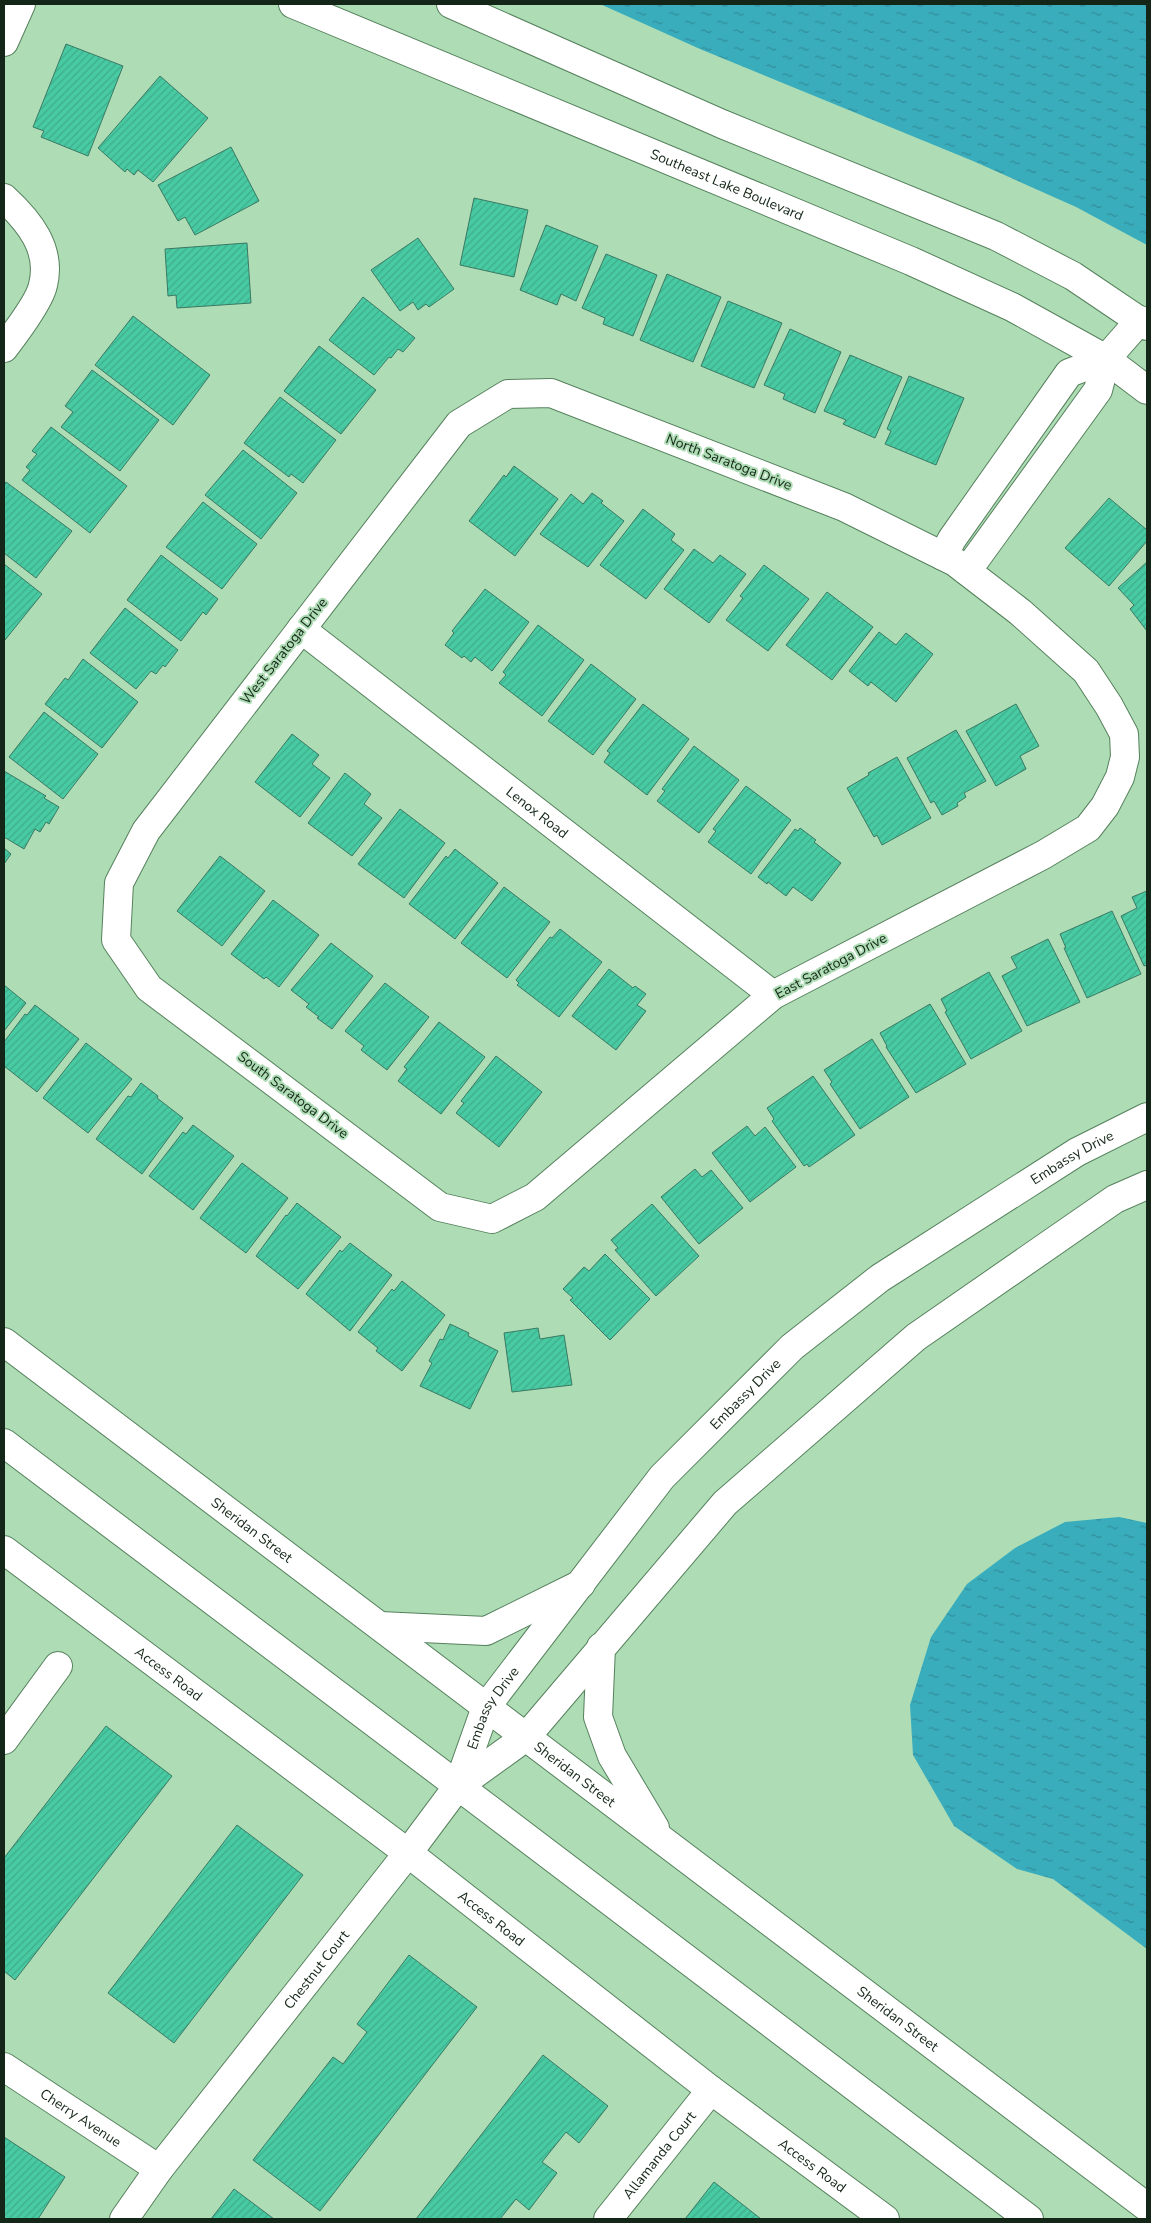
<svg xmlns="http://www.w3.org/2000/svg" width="1151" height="2223" viewBox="0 0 1151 2223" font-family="'Nunito Sans',sans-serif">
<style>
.water{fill:url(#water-ripples)}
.building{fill:url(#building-hatch);stroke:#3a7963}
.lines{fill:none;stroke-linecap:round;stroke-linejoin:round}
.minor-casing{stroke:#56815d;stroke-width:30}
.major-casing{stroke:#56815d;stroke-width:30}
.minor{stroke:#fff;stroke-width:28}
.major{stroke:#fff;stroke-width:28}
.labels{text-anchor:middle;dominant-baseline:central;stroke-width:4;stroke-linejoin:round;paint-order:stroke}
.street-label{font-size:14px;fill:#142617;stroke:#aeddb5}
</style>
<defs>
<pattern id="water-ripples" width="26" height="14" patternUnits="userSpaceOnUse" patternTransform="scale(1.25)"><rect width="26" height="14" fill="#3aadbd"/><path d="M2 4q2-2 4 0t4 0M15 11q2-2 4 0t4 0" fill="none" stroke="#308d99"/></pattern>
<pattern id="building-hatch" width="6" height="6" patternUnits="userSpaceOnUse" patternTransform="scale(1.25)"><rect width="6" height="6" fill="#48caa2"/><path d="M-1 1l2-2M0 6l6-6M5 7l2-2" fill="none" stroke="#3ead8b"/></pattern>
</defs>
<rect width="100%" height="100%" fill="#aeddb5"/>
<!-- water -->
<path class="water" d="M600 4H1147V245L1076 207 973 161 700 49Z
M1119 1517 1147 1523V1949L1053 1879 1017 1869 954 1826 913 1755 910 1705 931 1637 967 1584 1015 1548 1065 1522Z"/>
<!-- building -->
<path class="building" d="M66 44 123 66 88 156 41 137 44 131 33 127Z
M160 76 208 118 153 182 138 170 134 175 127 169 125 172 98 148Z
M231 147 259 201 195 235 185 217 178 221 158 185Z
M474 198 528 210 514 277 460 265Z
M546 225 598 246 576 301 561 294 557 305 520 290Z
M418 238 454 289 429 307 426 304 418 310 413 302 400 311 371 270Z
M247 243 251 303 177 308 176 295 168 296 165 249Z
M606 254 657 275 633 336 603 324 605 318 582 308Z
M667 274 721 297 693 362 640 340Z
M363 297 415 338 403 352 398 349 391 358 389 357 374 375 329 340Z
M728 301 782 323 754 388 701 366Z
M133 316 210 375 173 425 95 365Z
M790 329 841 352 815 413 783 399 785 394 764 385Z
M319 346 376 390 341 434 284 391Z
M850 355 902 377 875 438 843 424 846 420 824 411Z
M92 370 159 420 120 471 61 427 73 412 65 406Z
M909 376 964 398 936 465 885 444 891 431 887 429Z
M280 397 336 440 303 483 291 474 289 477 244 443Z
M51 427 127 486 90 533 22 480 30 470 26 467 37 454 32 451Z
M243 450 297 493 261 539 205 495Z
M514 466 558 499 515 556 469 521 504 475 506 477Z
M6 482 72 531 36 578 4 553V486Z
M592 493 603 501 601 503 624 521 588 567 540 534 571 494 583 504Z
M1109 498 1147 530V541L1109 586 1065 548Z
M203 502 257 544 222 589 166 547Z
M643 509 675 534 671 540 684 550 646 599 600 565Z
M694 549 713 563 720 555 746 574 709 623 664 589Z
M161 555 218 599 206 615 203 612 181 641 127 600Z
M1147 562V631L1130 609 1134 605 1118 588Z
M4 564 42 594 5 640 4 639Z
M764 565 809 599 768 651 726 620 743 598 740 596Z
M485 589 529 622 492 671 475 657 471 662 464 656 462 658 445 645 454 633 452 631Z
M827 592 873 627 832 680 786 645Z
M125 608 178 650 165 667 163 665 156 674 151 671 136 689 90 653Z
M538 625 584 660 542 716 499 683 506 675 503 672Z
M879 632 896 645 906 633 933 654 896 702 871 682 868 686 849 671Z
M83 659 138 702 102 748 45 704 65 678 68 680Z
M591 664 636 699 593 755 548 721Z
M643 704 689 739 647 795 604 762 610 753 607 751Z
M1016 704 1039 746 1020 756 1026 769 996 786 966 731Z
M44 712 98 754 63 799 9 757Z
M956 730 986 781 964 793 966 797 957 803 958 806 942 815 934 801 931 803 907 758Z
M292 734 319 755 312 764 330 778 300 817 255 782Z
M694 746 739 780 699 833 657 801 665 791 662 789Z
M897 757 931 818 882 845 877 835 874 837 847 788 869 775 868 773Z
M4 771 46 796 44 798 59 807 49 824 46 822 40 832 35 829 24 849 4 837Z
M345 773 371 794 364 804 382 818 352 856 308 823Z
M746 786 791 820 751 874 708 842 716 831 713 829Z
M400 809 445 843 404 898 358 864Z
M800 828 816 840 814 842 841 863 812 901 793 887 786 896 768 882 767 884 758 877 795 829 798 831Z
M4 848 11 854 4 864Z
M455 849 498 883 455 939 409 904 446 856 448 858Z
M220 856 265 891 222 946 177 911Z
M504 887 550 922 507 978 461 943Z
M1147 891V965L1144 966 1121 916 1137 908 1132 897Z
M273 900 319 935 279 987 266 977 264 979 231 954Z
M1112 911 1141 974 1087 998 1064 948H1066L1060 934Z
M560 929 602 962 559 1017 517 985 519 983 516 980 550 937 552 938Z
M1048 939 1080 1002 1027 1026 1002 976 1017 968 1011 957Z
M331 943 373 976 332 1029 317 1018 319 1017 306 1007 309 1004 291 990Z
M609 969 633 988 635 986 646 994 637 1005 646 1011 616 1050 572 1016Z
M989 972 1022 1031 971 1059 945 1012 947 1011 941 999Z
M385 983 429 1017 387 1070 361 1050 364 1046 345 1031Z
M4 985 26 1003 4 1031Z
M930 1004 966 1064 916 1093 886 1047 887 1046 880 1033Z
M35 1005 79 1039 37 1092 4 1066V1042L25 1014 27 1015Z
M439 1022 485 1057 441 1114 398 1081 407 1069 404 1067Z
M872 1039 909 1097 860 1129 830 1084 832 1082 824 1070Z
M86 1043 132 1079 88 1133 43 1098Z
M496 1056 542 1092 499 1147 456 1113 464 1103 461 1101Z
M813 1076 855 1135 809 1167 807 1164 804 1166 772 1121 774 1119 767 1108Z
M141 1083 158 1096 157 1098 183 1118 142 1174 96 1139 128 1096 131 1097Z
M193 1125 234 1156 193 1210 149 1176 183 1132 186 1134Z
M747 1126 755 1136 765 1127 796 1167 750 1202 712 1153Z
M242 1163 288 1198 246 1253 200 1218Z
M695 1169 702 1177 711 1170 743 1208 699 1244 661 1197Z
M297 1203 341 1237 298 1289 256 1256 286 1215 287 1216Z
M652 1204 699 1256 656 1296 615 1250 618 1248 611 1240Z
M350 1243 392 1275 350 1331 306 1294 340 1250 342 1252Z
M605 1254 650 1299 610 1340 570 1300 573 1298 563 1289 584 1267 589 1271Z
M402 1281 445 1315 402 1371 376 1351 378 1348 358 1332 392 1289 394 1291Z
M450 1324 469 1333 468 1336 498 1351 470 1409 420 1386 432 1363 429 1361 440 1339 443 1340Z
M538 1328 540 1339 564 1335 572 1385 512 1392 504 1333Z
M106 1726 172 1776 15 1980 4 1971V1858Z
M237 1825 303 1875 174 2043 108 1993Z
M409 1955 477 2007 320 2211 253 2160 333 2057 343 2064 367 2032 357 2024Z
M543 2055 608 2106 579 2143 566 2132 542 2162 557 2173 529 2210 516 2199 500 2219H416Z
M4 2137 65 2177 38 2219H4Z
M714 2182 761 2219H685Z
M234 2189 274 2219H211Z"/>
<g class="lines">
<defs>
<g id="minor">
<path id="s1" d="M293 4 911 261 1012 307 1106 359 1147 390"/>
<path d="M451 4 722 124 996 236 1073 276 1147 326"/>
<path d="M4 42 21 4"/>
<path d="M4 198C29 221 52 249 43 285 40 301 14 335 4 348"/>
<path d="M551 393 844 507 955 562 1020 612 1086 671 1109 706 1124 734 1125 757 1120 777 1105 806 1088 828 1043 855 773 995 535 1197 492 1219 440 1207 149 988 116 940 119 883 146 831 459 424 508 394Z"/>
<path d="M943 556 952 539 1069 373 1106 359"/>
<path d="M967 571 1098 390 1106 359 1140 320"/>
<path id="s2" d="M301 629 773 995"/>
<path id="s3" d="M4 1550 408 1853 711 2090 885 2219"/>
<path d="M4 1740 58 1666"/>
<path id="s4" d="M458 1786 486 1707 662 1477 792 1347 880 1278 1077 1152 1147 1117"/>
<path id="s5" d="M4 2067 159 2169"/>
<path id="s6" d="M124 2219 159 2169 408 1853 458 1786 526 1737 725 1503 916 1337 1115 1199 1147 1185"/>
<path id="s7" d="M608 2219 711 2090"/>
</g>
<g id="major">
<path id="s8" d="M4 1342 1147 2207"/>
<path d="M4 1443 498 1816 1029 2219"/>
<path d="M380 1626 486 1631 581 1584"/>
<path d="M601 1647 598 1717 612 1756 655 1828"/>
</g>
</defs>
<!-- minor casing -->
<use href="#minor" class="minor-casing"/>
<!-- major casing -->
<use href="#major" class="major-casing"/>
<!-- minor -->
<use href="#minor" class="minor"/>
<!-- major -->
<use href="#major" class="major"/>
</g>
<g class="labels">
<!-- street labels -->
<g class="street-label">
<text stroke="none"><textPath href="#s1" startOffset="470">Southeast Lake Boulevard</textPath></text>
<text transform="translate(729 462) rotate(21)">North Saratoga Drive</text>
<text transform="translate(284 651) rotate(-52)">West Saratoga Drive</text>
<text stroke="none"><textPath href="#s2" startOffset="299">Lenox Road</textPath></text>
<text transform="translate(831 966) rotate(-28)">East Saratoga Drive</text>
<text transform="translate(293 1095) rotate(37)">South Saratoga Drive</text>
<text stroke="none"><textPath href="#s4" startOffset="896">Embassy Drive</textPath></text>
<text stroke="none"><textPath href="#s4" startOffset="491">Embassy Drive</textPath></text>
<text stroke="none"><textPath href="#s8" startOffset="311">Sheridan Street</textPath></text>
<text stroke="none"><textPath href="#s3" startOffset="206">Access Road</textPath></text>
<text stroke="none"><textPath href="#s4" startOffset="86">Embassy Drive</textPath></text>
<text stroke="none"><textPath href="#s8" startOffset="716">Sheridan Street</textPath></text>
<text stroke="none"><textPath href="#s3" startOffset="611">Access Road</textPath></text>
<text stroke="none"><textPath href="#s6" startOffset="315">Chestnut Court</textPath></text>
<text stroke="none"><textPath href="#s8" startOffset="1121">Sheridan Street</textPath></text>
<text stroke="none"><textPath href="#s5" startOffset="92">Cherry Avenue</textPath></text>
<text stroke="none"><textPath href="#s7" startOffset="82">Allamanda Court</textPath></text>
<text stroke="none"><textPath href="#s3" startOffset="1016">Access Road</textPath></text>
</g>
</g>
<!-- border -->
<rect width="1151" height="2223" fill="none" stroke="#142617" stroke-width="10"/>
</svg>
